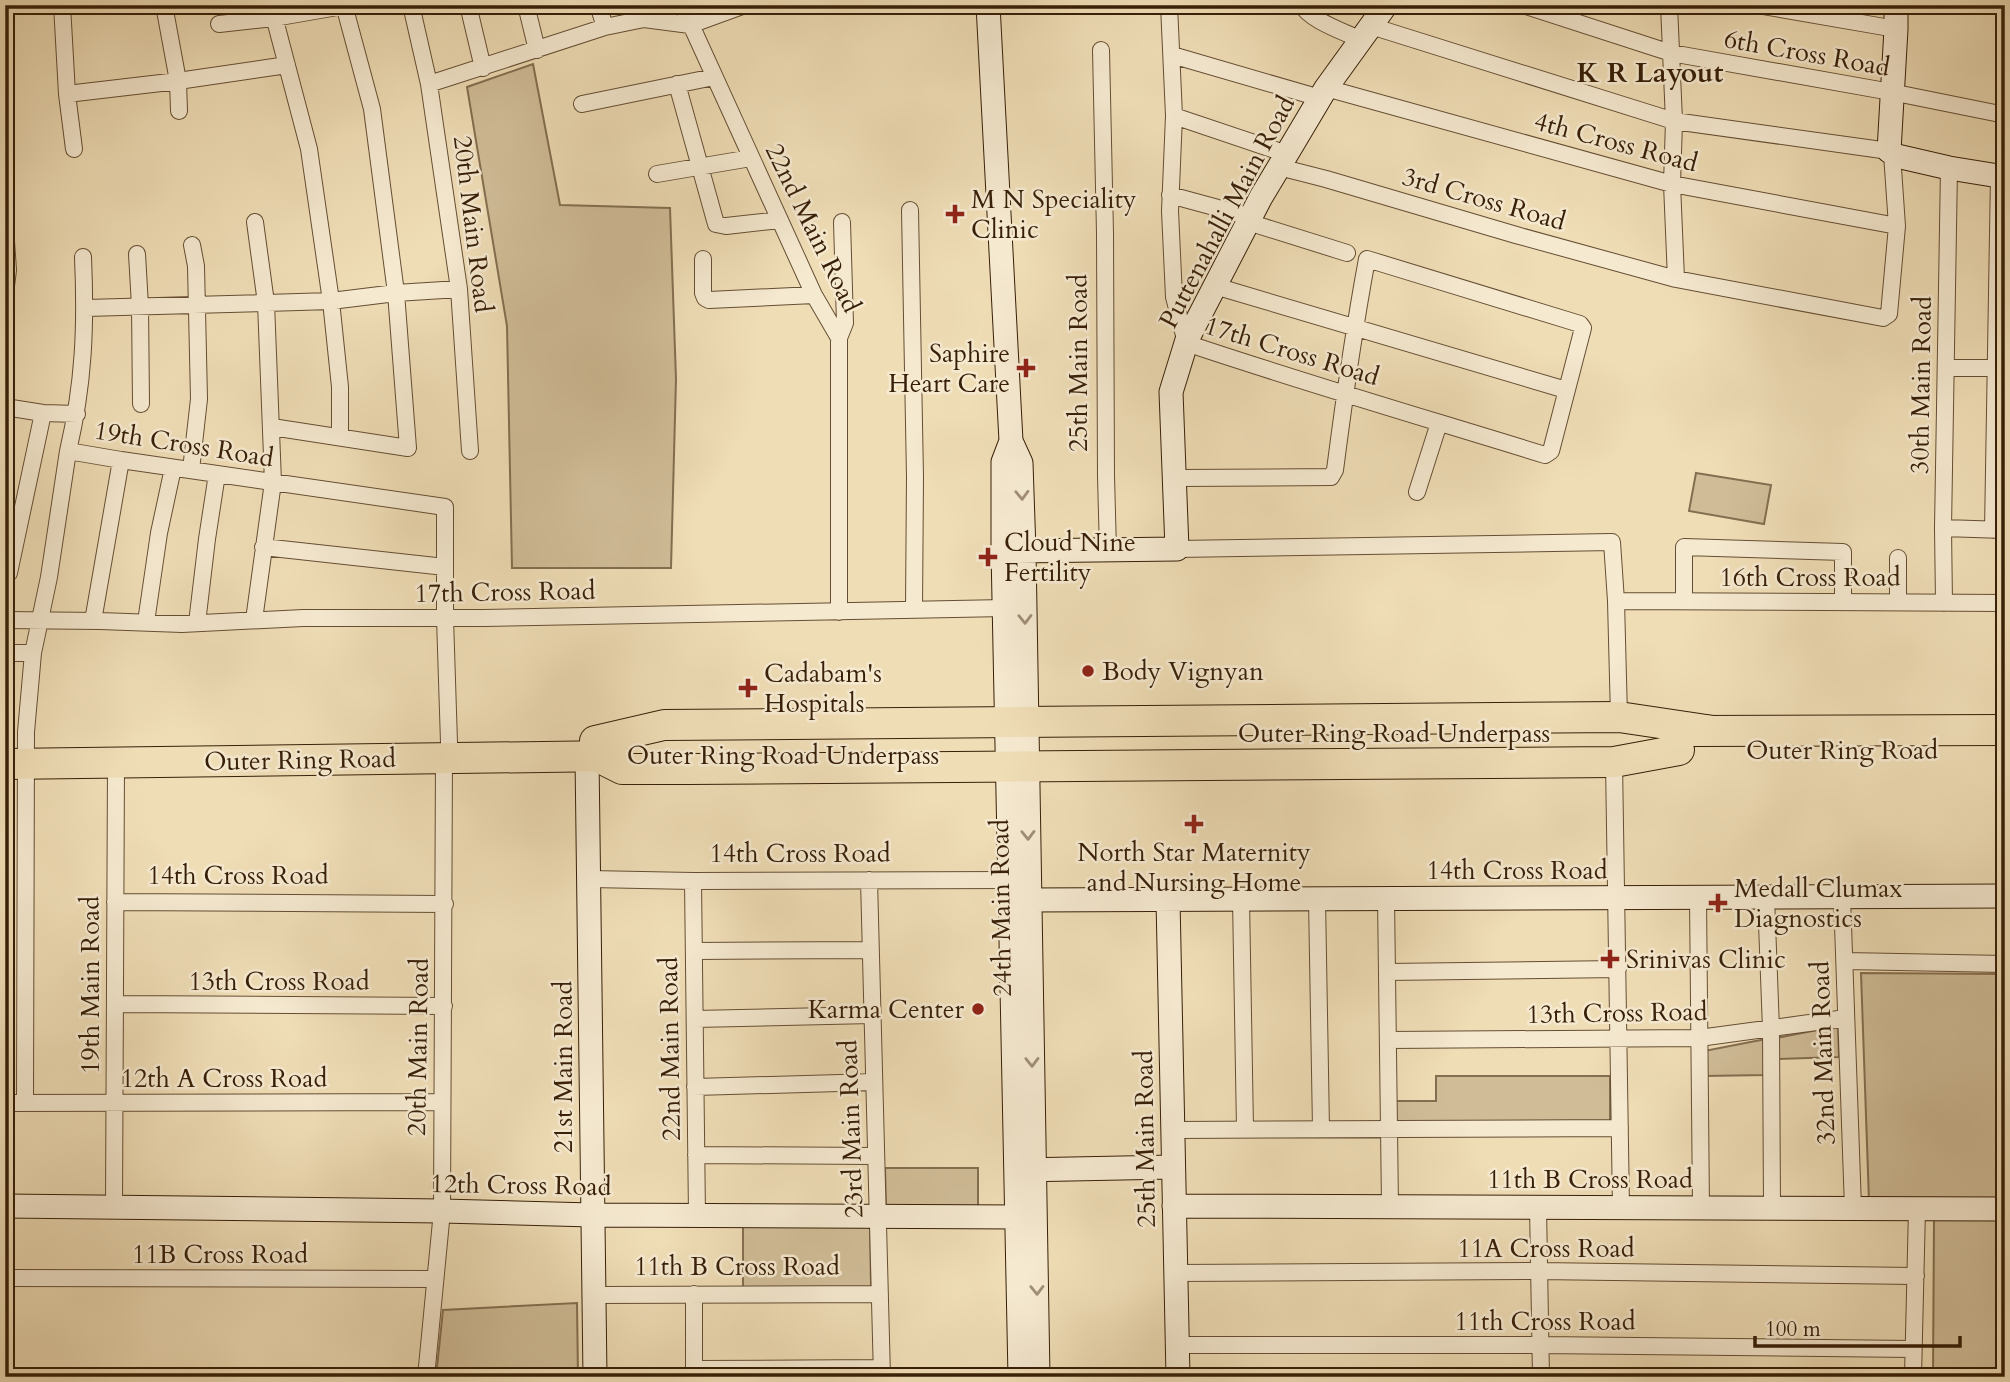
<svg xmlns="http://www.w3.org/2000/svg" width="2010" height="1382" viewBox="0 0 2010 1382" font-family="Cardo,serif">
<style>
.green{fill:#d0bd98;stroke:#846e50;stroke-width:2}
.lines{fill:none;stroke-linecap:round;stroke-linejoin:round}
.street-casing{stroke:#654e33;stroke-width:18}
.secondary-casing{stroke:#371f07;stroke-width:25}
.highway-casing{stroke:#371f07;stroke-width:32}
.street{stroke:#f5e9d0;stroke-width:16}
.secondary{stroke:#f5e9d0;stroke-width:23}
.highway{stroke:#efddb6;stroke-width:30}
.oneway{stroke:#a08e76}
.poi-dot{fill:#8f2418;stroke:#f5e9d0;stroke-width:2.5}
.labels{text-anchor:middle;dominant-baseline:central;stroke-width:5;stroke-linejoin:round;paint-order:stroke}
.street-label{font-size:26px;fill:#371f07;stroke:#f5e9d0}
.poi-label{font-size:26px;fill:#371f07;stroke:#f5e9d0;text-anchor:start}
.neighbourhood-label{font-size:28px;font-weight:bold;fill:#371f07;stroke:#f5e9d0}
</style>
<rect width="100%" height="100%" fill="#efddb6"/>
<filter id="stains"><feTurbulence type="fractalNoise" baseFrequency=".00286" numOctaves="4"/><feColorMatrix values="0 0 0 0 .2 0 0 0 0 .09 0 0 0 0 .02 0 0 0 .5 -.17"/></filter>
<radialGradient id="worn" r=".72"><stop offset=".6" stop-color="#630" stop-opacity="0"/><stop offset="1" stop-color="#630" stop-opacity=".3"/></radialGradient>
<!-- green -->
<path class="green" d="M533 64 560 205 670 208 676 379 671 568H512L507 326 467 87Z
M1696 473 1771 485 1764 524 1689 511Z
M1861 973 2005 974V1203L1869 1201Z
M1838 1026 1839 1057 1776 1059V1038Z
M1766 1039V1075L1704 1076V1051Z
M1436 1076H1610V1123L1394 1124V1101H1436Z
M885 1168H978V1207H886Z
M1934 1219H2005V1377H1933Z
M743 1223H870L871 1288H743Z
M577 1303 578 1377H436L443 1310Z"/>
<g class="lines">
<defs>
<path id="street" d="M62 5 67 94 74 149
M164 5 178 81 179 111
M271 5 309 149 331 301 340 387V436
M411 5 429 84 459 289 470 451
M468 5 483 68
M526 5 537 50
M598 5 605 27
M682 5 814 295 839 338V612
M1169 5 1174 116 1170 211 1174 297 1186 343C1305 383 1425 418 1545 455L1551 451 1583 328 1580 324 1367 259C1354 329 1344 400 1335 470L1331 477 1176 478
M1302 5C1309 20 1345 32 1361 40
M1523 5 1671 53 1891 92 2005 115
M1669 5 1674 121 1672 184 1676 279
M1757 5 1896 29
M2002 5 2005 6
M219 24 274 18 349 5
M1371 26 1674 121 1889 151
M1101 50 1105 233 1106 476 1108 551
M1172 55 1320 98
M429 84 605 27 644 19 690 25 745 5
M677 84 716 224 726 226 780 220
M1326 88 1672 184 1897 226
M67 94 178 81 287 65
M582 104 714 77
M1174 116 1287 154
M1279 167 1326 179 1516 235 1676 279 1883 318 1889 314 1897 226 1892 154
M657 174 751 158
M1170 195 1251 217
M910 210 915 477 914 609
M1248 222 1347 253
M5 227 8 270 5 294
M137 254 140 306 141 404
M83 257C86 326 84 383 68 451L121 460 445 507V618L449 743
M703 259V293L705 298 709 300 814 295
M1215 286 1566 390
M86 308 266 303 255 222
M839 338 845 323 842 222
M1946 368H2005
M5 407 43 413 77 414
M272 427 408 448 396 293 372 109 344 5
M191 470 199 399 196 266 192 245
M1417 492 1439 423
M1943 528 2005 530
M1993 530 1999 175
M263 547 445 567
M1177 549 1612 542 1616 601 1619 717
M1898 558V602
M9 573 43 413
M1616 601 2005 603
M1684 601V547L1843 552V602
M1944 603 1943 528 1949 168
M5 620 100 621 182 624 303 618H484L1005 608
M254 620 273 482 266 303 331 301 396 293 459 289
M93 621 121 460
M146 622 159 533 173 468
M197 623 207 539 217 474
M5 653H33
M1614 762 1621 1208
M590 879 693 881 1010 880
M869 880 882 1377
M693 881 697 1216
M1698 897 1701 1208
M1766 897 1771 1029 1772 1208
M1842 897 1853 1208
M1386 898 1390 1206
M1241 899 1245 1129
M1317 899 1321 1129
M115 902 445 904
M694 951 870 950
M1845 961 2005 964
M1387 972 1618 969
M115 1004 444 1006
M695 1019 872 1015
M1388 1040 1699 1038 1846 1018
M695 1087 874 1082
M5 1103 442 1102
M25 1103 26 732 33 653 49 577 68 451
M1173 1130 1620 1128
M696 1155 876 1156
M114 1207 116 763
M1538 1207 1541 1377
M1175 1273 1539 1271 1916 1276
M5 1278 435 1279
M595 1295 880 1294
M1177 1345H1541L1913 1349
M694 1369 882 1368
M426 1377 442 1211 444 758
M694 1377V1294
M1913 1377 1917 1209"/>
<path id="secondary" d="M988 5 1011 441 1003 462V551L1020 1377
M1896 5V29L1889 151 1897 156 1949 168 2005 177
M1011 441 1021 463 1024 551 1038 1377
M1010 551 1177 549 1171 392 1187 340 1261 197 1279 167 1326 88 1386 5
M587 757 595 1377
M1029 900 2005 896
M1168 900 1178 1377
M1020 1170 1173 1167
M5 1206 442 1211 592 1215 1035 1217
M1174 1206 2005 1209"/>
<path id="highway" d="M1694 731 2005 730
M595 741 664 725 1619 717 1713 731
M596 756 622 769H688L1614 762 1679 750
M5 764 614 756"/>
</defs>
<!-- street casing -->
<use href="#street" class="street-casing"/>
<!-- secondary casing -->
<use href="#secondary" class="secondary-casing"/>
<!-- highway casing -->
<use href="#highway" class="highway-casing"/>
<!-- street -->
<use href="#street" class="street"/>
<!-- secondary -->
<use href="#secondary" class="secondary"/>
<!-- highway -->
<use href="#highway" class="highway"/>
</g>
<!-- one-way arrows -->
<defs><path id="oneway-chevron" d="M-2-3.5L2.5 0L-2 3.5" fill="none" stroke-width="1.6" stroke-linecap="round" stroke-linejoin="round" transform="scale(1.75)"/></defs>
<g class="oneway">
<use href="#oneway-chevron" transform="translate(1022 495) rotate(88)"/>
<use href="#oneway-chevron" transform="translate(1025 619) rotate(89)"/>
<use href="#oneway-chevron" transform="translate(1028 835) rotate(89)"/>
<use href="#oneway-chevron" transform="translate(1032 1062) rotate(89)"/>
<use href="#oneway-chevron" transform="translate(1037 1290) rotate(89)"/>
</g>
<!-- markers -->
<g class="poi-dot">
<path d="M951.5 203.5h7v7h7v7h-7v7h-7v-7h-7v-7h7z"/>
<path d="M1022.5 357.5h7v7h7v7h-7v7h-7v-7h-7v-7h7z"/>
<path d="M984.5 546.5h7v7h7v7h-7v7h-7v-7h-7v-7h7z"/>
<circle cx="1088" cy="671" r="7"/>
<path d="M744.5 677.5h7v7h7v7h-7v7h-7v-7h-7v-7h7z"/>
<path d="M1190.5 813.5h7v7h7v7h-7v7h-7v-7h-7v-7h7z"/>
<path d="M1714.5 892.5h7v7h7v7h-7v7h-7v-7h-7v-7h7z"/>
<path d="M1606.5 948.5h7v7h7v7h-7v7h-7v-7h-7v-7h7z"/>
<circle cx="978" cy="1009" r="7"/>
</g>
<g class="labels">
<!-- street labels -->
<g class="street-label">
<text transform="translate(1807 53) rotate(10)">6th Cross Road</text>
<text transform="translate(1616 142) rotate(15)">4th Cross Road</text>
<text transform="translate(1484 199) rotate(16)">3rd Cross Road</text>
<text transform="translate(1227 212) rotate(-62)">Puttenahalli Main Road</text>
<text transform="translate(473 224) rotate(83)">20th Main Road</text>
<text transform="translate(813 228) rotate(64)">22nd Main Road</text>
<text transform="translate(1292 351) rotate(17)">17th Cross Road</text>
<text transform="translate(1078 363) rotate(-90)">25th Main Road</text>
<text transform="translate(1921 385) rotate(-89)">30th Main Road</text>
<text transform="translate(184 444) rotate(9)">19th Cross Road</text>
<text x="1810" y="577">16th Cross Road</text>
<text transform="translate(505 592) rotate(-1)">17th Cross Road</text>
<text x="1394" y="733">Outer Ring Road Underpass</text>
<text x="1842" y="750">Outer Ring Road</text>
<text x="783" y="755">Outer Ring Road Underpass</text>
<text transform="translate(300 760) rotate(-1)">Outer Ring Road</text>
<text x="800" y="853">14th Cross Road</text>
<text x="1517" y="870">14th Cross Road</text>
<text x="238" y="875">14th Cross Road</text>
<text transform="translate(1001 908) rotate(-91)">24th Main Road</text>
<text x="279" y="981">13th Cross Road</text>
<text transform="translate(90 985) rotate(-90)">19th Main Road</text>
<text transform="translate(1617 1013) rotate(-1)">13th Cross Road</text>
<text transform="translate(418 1047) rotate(-89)">20th Main Road</text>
<text transform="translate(670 1049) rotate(-91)">22nd Main Road</text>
<text transform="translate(1823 1053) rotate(-92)">32nd Main Road</text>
<text transform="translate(563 1067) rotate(-90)">21st Main Road</text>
<text x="224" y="1078">12th A Cross Road</text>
<text transform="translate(851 1129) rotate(-92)">23rd Main Road</text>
<text transform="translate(1145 1139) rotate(-91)">25th Main Road</text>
<text x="1590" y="1179">11th B Cross Road</text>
<text transform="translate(521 1185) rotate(1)">12th Cross Road</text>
<text x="1546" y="1248">11A Cross Road</text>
<text x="220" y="1254">11B Cross Road</text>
<text x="737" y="1266">11th B Cross Road</text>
<text x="1545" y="1321">11th Cross Road</text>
</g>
<!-- poi labels -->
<g class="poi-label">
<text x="971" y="199">M N Speciality<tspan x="971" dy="30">Clinic</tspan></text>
<text x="1010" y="353" text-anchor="end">Saphire<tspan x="1010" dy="30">Heart Care</tspan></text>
<text x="1004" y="542">Cloud Nine<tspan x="1004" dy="30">Fertility</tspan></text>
<text x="1102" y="671">Body Vignyan</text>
<text x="764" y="673">Cadabam's<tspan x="764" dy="30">Hospitals</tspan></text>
<text x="1194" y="852" text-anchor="middle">North Star Maternity<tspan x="1194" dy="30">and Nursing Home</tspan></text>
<text x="1734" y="888">Medall Clumax<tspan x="1734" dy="30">Diagnostics</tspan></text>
<text x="1626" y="959">Srinivas Clinic</text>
<text x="964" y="1009" text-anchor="end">Karma Center</text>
</g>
<!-- neighbourhood labels -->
<g class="neighbourhood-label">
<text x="1650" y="73">K R Layout</text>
</g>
</g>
<!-- margin -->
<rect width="2010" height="1382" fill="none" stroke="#efddb6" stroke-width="28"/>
<rect x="7" y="7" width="1996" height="1368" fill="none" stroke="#371f07" stroke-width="3.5"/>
<rect x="14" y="14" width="1982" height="1354" fill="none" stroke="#371f07" stroke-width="2"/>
<!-- scale -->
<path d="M1755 1336v10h205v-10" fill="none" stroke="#371f07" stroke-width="3.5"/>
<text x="1765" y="1336" font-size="21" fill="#371f07" stroke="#f5e9d0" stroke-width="5" paint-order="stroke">100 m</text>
<rect width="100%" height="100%" filter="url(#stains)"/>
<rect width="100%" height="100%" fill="url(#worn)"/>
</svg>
